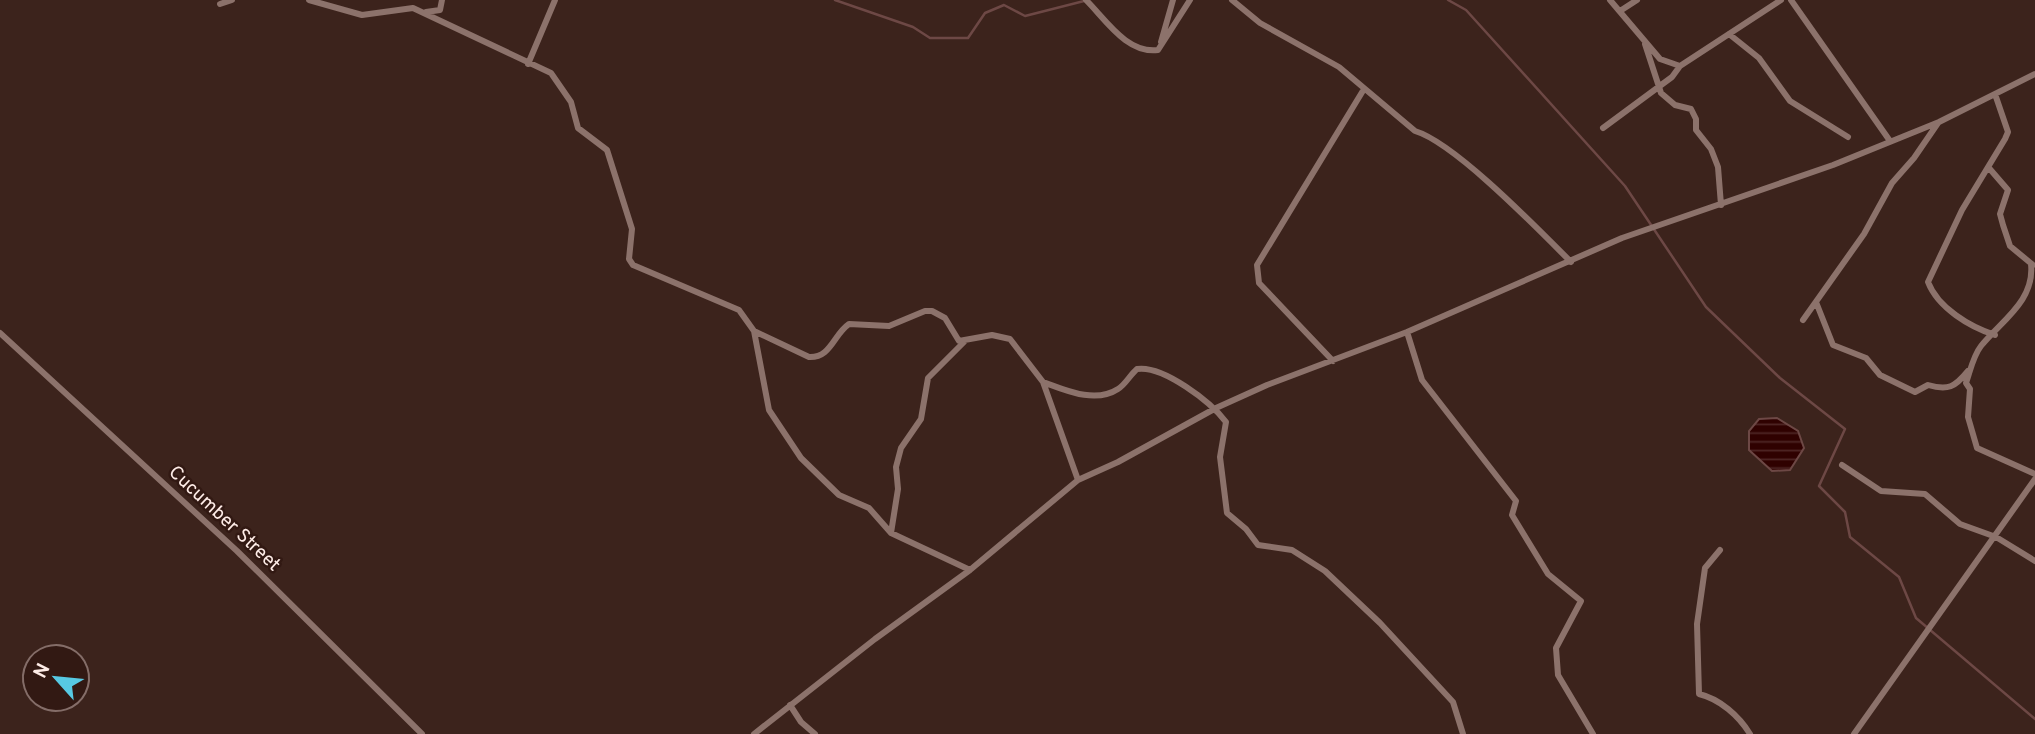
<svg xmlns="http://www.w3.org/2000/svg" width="2035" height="734" viewBox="0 0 2035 734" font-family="Overpass,sans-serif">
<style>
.water{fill:url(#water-rules);stroke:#6d4845;stroke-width:2}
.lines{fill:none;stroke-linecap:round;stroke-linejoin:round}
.stream{stroke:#6d4845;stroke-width:2.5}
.minor{stroke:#8c726b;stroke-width:6}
.labels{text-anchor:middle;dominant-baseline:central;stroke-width:5;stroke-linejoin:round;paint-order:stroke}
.street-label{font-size:19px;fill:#feece7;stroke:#321913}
</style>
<defs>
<pattern id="water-rules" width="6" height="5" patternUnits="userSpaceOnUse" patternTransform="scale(1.75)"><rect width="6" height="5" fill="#2f0100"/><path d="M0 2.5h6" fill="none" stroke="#4e2625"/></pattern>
</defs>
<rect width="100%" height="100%" fill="#3c231c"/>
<!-- water -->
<path class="water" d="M1777 418 1798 431 1804 448 1790 470 1772 471 1749 450V431L1759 419Z"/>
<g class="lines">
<!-- stream -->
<path class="stream" d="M835 0 913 27 930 38H968L985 13 1004 5 1025 16 1084 1
M1448 0 1466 10 1625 186 1706 307 1780 378 1845 429 1819 486 1845 512 1850 537 1899 577 1916 618 2035 719"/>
<!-- minor -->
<path class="minor" d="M309 0 362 15 413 8 551 73 571 102 578 128 607 150 632 229 629 259 633 265 739 310 754 331 769 410 801 458 839 495 869 508 891 533 970 570
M1086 0C1106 20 1127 54 1158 50L1190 0
M1232 0 1260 23 1339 67 1415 131C1455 143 1538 229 1571 262
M1610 0 1660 59 1680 66 1781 0
M1791 0 1890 141
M220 4 232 0
M1620 11 1637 0
M426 12 440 10 442 0
M1729 34 1759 58 1790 101 1848 137
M1161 42 1173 0
M1645 44 1661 93 1675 105 1691 109 1696 119V130L1711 149 1718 167 1721 205
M528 64 555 0
M1603 128 1672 77 1680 66
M1989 168 2008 190 2000 214 2003 225 2010 246 2033 265
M2031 264C2035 301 2001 321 1981 346 1973 356 1970 372 1966 383L1970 389 1968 417 1977 448 2035 474
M1816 302 1833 345 1866 358 1880 375 1915 392 1928 385C1948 391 1955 387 1968 371
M1803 320 1864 234 1892 183 1914 158 1938 123
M754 331 809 357C831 358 833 335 849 324L889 326 925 311H932L945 318 959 341 992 335 1010 339 1043 382 1078 480
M1407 332 1422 380 1516 501 1512 515 1548 574 1581 601 1556 648 1558 675 1593 734
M0 333 237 551 422 734
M1995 335C1970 327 1938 308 1928 282L1962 210 2005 139 2008 132 1995 94
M1333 361 1259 283 1257 265 1364 89
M1043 382C1065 390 1095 404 1118 389 1125 385 1130 375 1137 369 1163 365 1211 402 1226 422L1220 457 1227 513 1246 529 1258 545 1292 550 1325 571 1380 623 1453 702 1463 734
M1842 465 1881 491 1925 494 1960 524 1996 537 2035 561
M891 533 898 489 896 467 901 448 921 419 928 378 964 342
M1720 550 1705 568 1697 624 1699 694C1720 699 1739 716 1750 734
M790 705 801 722 815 734
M754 734 875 639 970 570 1078 480 1118 462 1216 408 1267 385 1407 332 1622 238 1833 165 1939 122 2035 74
M1854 734 2035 479"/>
</g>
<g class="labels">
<!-- street labels -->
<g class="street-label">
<text transform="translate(224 519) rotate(43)">Cucumber Street</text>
</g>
</g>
<!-- north arrow -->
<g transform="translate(56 678) rotate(297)"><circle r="33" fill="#321913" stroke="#846d68" stroke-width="2"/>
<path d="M0-5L12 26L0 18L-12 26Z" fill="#57c9e3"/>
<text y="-10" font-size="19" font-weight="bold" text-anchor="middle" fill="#feece7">N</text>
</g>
</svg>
